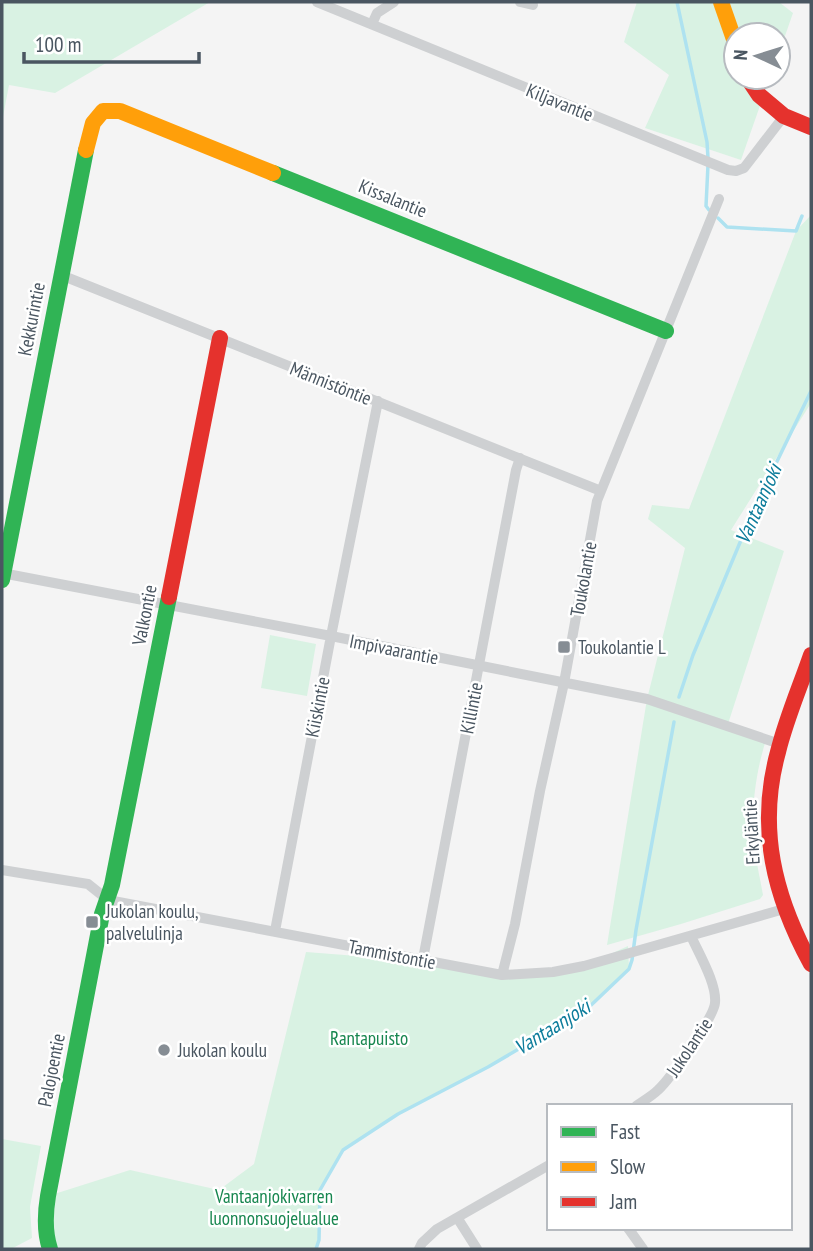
<svg xmlns="http://www.w3.org/2000/svg" width="813" height="1251" viewBox="0 0 813 1251" font-family="'PT Sans Narrow',sans-serif">
<style>
.green{fill:#d9f2e3}
.lines{fill:none;stroke-linecap:round;stroke-linejoin:round}
.stream{stroke:#aee2f0;stroke-width:3.5}
.street{stroke:#ced0d2;stroke-width:10}
.fast{stroke:#30b455;stroke-width:16}
.slow{stroke:#ff9f0a;stroke-width:16}
.jam{stroke:#e5322d;stroke-width:16}
.poi-dot{fill:#868d94;stroke:#fff;stroke-width:2.5}
.labels{text-anchor:middle;dominant-baseline:central;stroke-width:5;stroke-linejoin:round;paint-order:stroke}
.street-label{font-size:19px;fill:#4a5661;stroke:#fff}
.poi-label{font-size:19px;fill:#4a5661;stroke:#fff;text-anchor:start}
.park-label{font-size:19px;fill:#17864f;stroke:#fff}
.water-label{font-size:21px;font-style:italic;fill:#0c7c9b;stroke:#fff}
</style>
<rect width="100%" height="100%" fill="#f4f4f4"/>
<!-- green -->
<path class="green" d="M2 2H210L55 93 9 85 2 122Z
M637 2H779L793 13 778 56V35H736V77H770L741 160 645 128 669 75 624 42Z
M811 215V403L731 530 784 551 727 727 766 740C756 771 751 807 754 840 755 858 760 877 763 895L760 899 681 924 607 945 647 699 685 548 648 519 652 505 689 509 796 231Z
M270 635 316 644 307 696 261 688Z
M628 946 629 969 587 1009 488 1067 398 1114 343 1150 320 1190 319 1240 316 1249H50L48 1196 130 1170 219 1190 254 1164 306 952 409 960 508 979 584 966Z
M2 1139 41 1146 30 1207 32 1238 11 1249H2Z"/>
<g class="lines">
<!-- stream -->
<path class="stream" d="M677 2 707 142 708 158
M708 165 706 206 709 210
M718 218 727 227 796 231 802 216
M679 697 693 655 754 509 811 391
M316 1249 319 1240 320 1190 343 1150 398 1114 488 1067 587 1009 629 969 632 960 636 930 674 722"/>
<!-- street -->
<path class="street" d="M317 2 728 170 736 171 744 168 784 116
M520 2 533 5
M372 24 377 13 394 2
M61 275 601 491
M2 573 331 636 647 699 780 744
M2 870 88 884 108 900 502 975 553 972 584 966 784 909
M275 931 331 636 378 401
M423 959 516 470 520 458
M502 975 515 924 540 791 564 683 597 501 719 199
M636 1106C643 1101 652 1096 658 1090 670 1079 714 1017 715 1003 717 984 699 954 691 936
M458 1219 477 1249
M628 1228 643 1249
M419 1249 422 1243 437 1229 549 1165"/>
<!-- fast -->
<path class="fast" d="M273 173 666 331
M2 580 86 150
M50 1249C44 1231 45 1214 48 1196L102 914 112 885 169 597"/>
<!-- slow -->
<path class="slow" d="M721 2 736 45
M86 150 93 123 103 111H120L273 173"/>
<!-- jam -->
<path class="jam" d="M747 77 759 95 784 116 811 127
M169 597 220 338
M811 655C800 687 786 719 778 752 757 828 774 896 811 964"/>
</g>
<!-- markers -->
<g class="poi-dot">
<rect x="557" y="640" width="14" height="14" rx="3.5"/>
<rect x="85" y="915" width="14" height="14" rx="3.5"/>
<circle cx="164" cy="1050" r="7"/>
</g>
<g class="labels">
<!-- street labels -->
<g class="street-label">
<text transform="translate(560 102) rotate(22)">Kiljavantie</text>
<text transform="translate(393 198) rotate(22)">Kissalantie</text>
<text transform="translate(31 319) rotate(-79)">Kekkurintie</text>
<text transform="translate(331 383) rotate(22)">Männistöntie</text>
<text transform="translate(583 579) rotate(-80)">Toukolantie</text>
<text transform="translate(144 615) rotate(-79)">Valkontie</text>
<text transform="translate(394 649) rotate(11)">Impivaarantie</text>
<text transform="translate(317 707) rotate(-79)">Kiiskintie</text>
<text transform="translate(471 708) rotate(-79)">Killintie</text>
<text transform="translate(751 832) rotate(-93)">Erkyläntie</text>
<text transform="translate(392 954) rotate(11)">Tammistontie</text>
<text transform="translate(689 1047) rotate(-56)">Jukolantie</text>
<text transform="translate(51 1070) rotate(-79)">Palojoentie</text>
</g>
<!-- poi labels -->
<g class="poi-label">
<text x="578" y="647">Toukolantie L</text>
<text x="106" y="911">Jukolan koulu,<tspan x="106" dy="22">palvelulinja</tspan></text>
<text x="178" y="1050">Jukolan koulu</text>
</g>
<!-- park labels -->
<g class="park-label">
<text x="369" y="1038">Rantapuisto</text>
<text x="274" y="1196">Vantaanjokivarren<tspan x="274" dy="22">luonnonsuojelualue</tspan></text>
</g>
<!-- water labels -->
<g class="water-label">
<text transform="translate(758 504) rotate(-66)">Vantaanjoki</text>
<text transform="translate(552 1027) rotate(-32)">Vantaanjoki</text>
</g>
</g>
<!-- border -->
<rect width="813" height="1251" fill="none" stroke="#4a5661" stroke-width="7"/>
<!-- legend -->
<rect x="547" y="1104" width="245" height="126" fill="#ffffff" stroke="#b7bbc0" stroke-width="2"/>
<rect x="561" y="1127" width="35" height="10" fill="#30b455" stroke="#b7bbc0" stroke-width="2"/>
<text x="610" y="1139" font-size="21" fill="#4a5661">Fast</text>
<rect x="561" y="1162" width="35" height="10" fill="#ff9f0a" stroke="#b7bbc0" stroke-width="2"/>
<text x="610" y="1174" font-size="21" fill="#4a5661">Slow</text>
<rect x="561" y="1197" width="35" height="10" fill="#e5322d" stroke="#b7bbc0" stroke-width="2"/>
<text x="610" y="1209" font-size="21" fill="#4a5661">Jam</text>
<!-- north arrow -->
<g transform="translate(757 56) rotate(274)"><circle r="33" fill="#ffffff" stroke="#b7bbc0" stroke-width="2"/>
<path d="M0-5L12 26L0 18L-12 26Z" fill="#868d94"/>
<text y="-10" font-size="19" font-weight="bold" text-anchor="middle" fill="#4a5661">N</text>
</g>
<!-- scale -->
<path d="M24 52v10h175v-10" fill="none" stroke="#4a5661" stroke-width="3.5"/>
<text x="35" y="52" font-size="21" fill="#4a5661" stroke="#ffffff" stroke-width="5" paint-order="stroke">100 m</text>
</svg>
